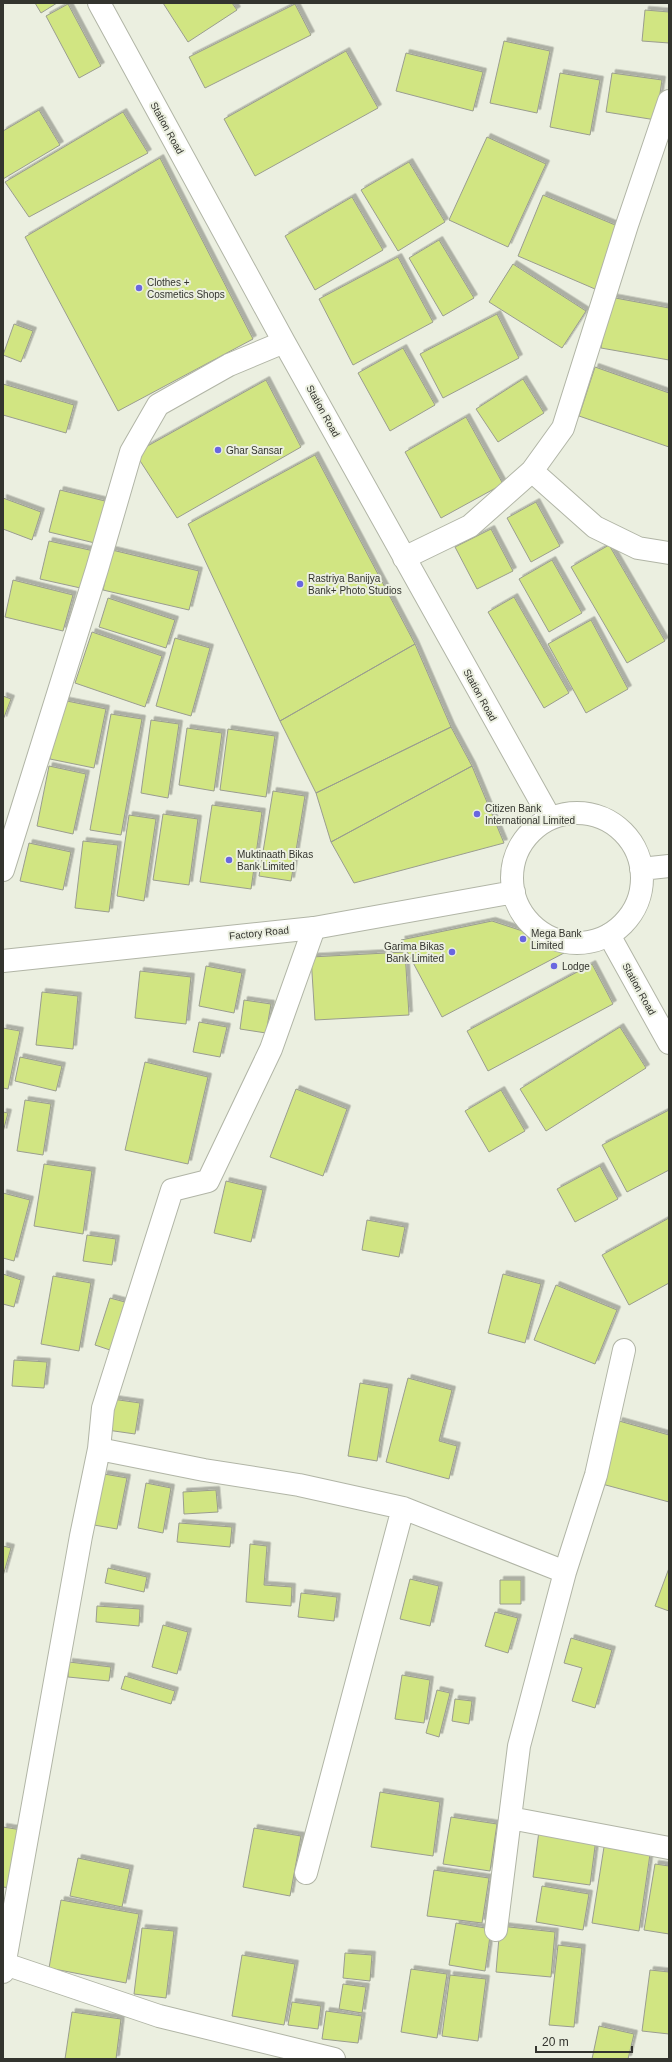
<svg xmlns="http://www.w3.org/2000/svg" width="672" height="2062" viewBox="0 0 672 2062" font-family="Arial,sans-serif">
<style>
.building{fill:#d1e582;stroke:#9a9d8f;filter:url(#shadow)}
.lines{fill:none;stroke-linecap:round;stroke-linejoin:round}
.minor-casing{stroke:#b1b5a6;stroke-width:24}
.major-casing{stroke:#b1b5a6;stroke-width:24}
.minor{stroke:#fff;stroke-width:22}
.major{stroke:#fff;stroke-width:22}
.poi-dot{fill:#6966e0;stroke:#ebefe0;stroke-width:1.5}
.labels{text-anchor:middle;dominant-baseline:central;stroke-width:4;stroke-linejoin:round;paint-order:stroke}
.street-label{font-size:10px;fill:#33342e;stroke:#ebefe0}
.poi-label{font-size:10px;fill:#33342e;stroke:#ebefe0;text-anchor:start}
</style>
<defs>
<filter id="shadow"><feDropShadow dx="3.5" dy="-3.5" stdDeviation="0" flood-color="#0004"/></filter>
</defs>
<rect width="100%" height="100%" fill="#ebefe0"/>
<!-- building -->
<path class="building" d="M35 3H57L41 13Z
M163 3H232L237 10 188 42Z
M68 4 101 66 79 78 46 16Z
M295 4 311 35 205 88 189 57Z
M645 10 669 12V43L642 41Z
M504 41 550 51 537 113 490 103Z
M346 51 378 108 255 176 224 119Z
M406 53 483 72 473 111 396 91Z
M560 73 600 80 590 135 550 127Z
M612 73 662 80 656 120 606 112Z
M39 110 60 145 3 179V131Z
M123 112 148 153 29 217 5 182Z
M487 137 546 164 508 247 449 220Z
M160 158 253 339 118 411 25 237Z
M409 162 445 222 398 251 361 190Z
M543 195 620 227 595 289 518 256Z
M352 197 383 250 315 290 285 236Z
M439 240 474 298 443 316 409 258Z
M398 257 433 322 353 365 319 299Z
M513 264 586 311 562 348 489 302Z
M610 297 669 308V360L601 348Z
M497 314 519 358 443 398 420 354Z
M14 324 33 331 21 362 3 355Z
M403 348 435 405 390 431 358 373Z
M595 367 669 393V447L579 416Z
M523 379 544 413 498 442 476 409Z
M266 380 301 447 177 518 135 453Z
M3 384 74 405 66 433 3 415Z
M466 417 503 484 441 518 405 452Z
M315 455 415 644 280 721 188 524Z
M60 490 109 502 99 544 49 532Z
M3 498 41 512 32 540 3 529Z
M536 502 560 546 531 562 507 518Z
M491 529 513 571 477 589 455 547Z
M49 541 94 551 85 589 40 579Z
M609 545 665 641 627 663 571 567Z
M112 550 199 571 189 610 103 590Z
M552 560 582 613 549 632 519 579Z
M13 580 73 595 63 631 5 617Z
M514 597 569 693 544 708 488 612Z
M108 598 175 620 166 648 99 627Z
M591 620 628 689 586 713 548 644Z
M92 632 162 656 145 707 75 683Z
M175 638 210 648 191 716 156 706Z
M415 644 451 727 316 793 280 721Z
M3 696 11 699 3 720Z
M62 700 106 709 94 768 50 759Z
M111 714 142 719 121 835 90 830Z
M151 720 179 724 168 798 141 793Z
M451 727 472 766 331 842 316 793Z
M187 728 222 733 214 791 179 785Z
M228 729 275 736 266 797 220 790Z
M49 766 86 774 73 834 37 826Z
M472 766 504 843 354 883 331 842Z
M273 791 305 796 291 881 259 876Z
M212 805 262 812 251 889 200 882Z
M163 814 198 819 189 885 153 880Z
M129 815 156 819 144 901 117 896Z
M83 841 118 845 109 912 75 908Z
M29 843 71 852 63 890 20 881Z
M492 921 559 943 564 953 442 1017 401 940Z
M405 952 409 1015 315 1020 311 957Z
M592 964 613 1004 488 1071 467 1031Z
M206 966 242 973 234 1013 199 1006Z
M140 971 191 977 186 1024 135 1018Z
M42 992 78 996 73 1049 36 1045Z
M244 1000 271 1004 266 1033 240 1029Z
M199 1022 227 1027 220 1057 193 1052Z
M620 1027 646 1068 546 1131 520 1089Z
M3 1028 20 1031 8 1089 3 1088Z
M20 1057 62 1066 56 1091 15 1081Z
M145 1062 208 1077 188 1164 125 1150Z
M296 1089 347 1109 323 1176 270 1157Z
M501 1090 525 1131 489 1152 465 1111Z
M25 1100 51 1104 43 1155 17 1151Z
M669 1110V1170L627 1192 602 1145Z
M3 1112 8 1113 3 1132Z
M44 1164 92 1171 83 1234 34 1226Z
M600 1166 618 1199 575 1222 557 1189Z
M226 1181 263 1190 251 1242 214 1233Z
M3 1193 30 1200 14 1261 3 1258Z
M669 1218V1283L629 1305 602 1255Z
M367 1220 405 1227 399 1257 362 1250Z
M87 1235 116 1239 112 1265 83 1261Z
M3 1274 21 1280 14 1307 3 1304Z
M503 1274 541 1284 525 1343 488 1333Z
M53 1276 91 1283 79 1351 41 1344Z
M556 1285 617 1310 595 1364 534 1340Z
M110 1298 125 1302 110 1350 95 1345Z
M14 1360 47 1362 44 1388 12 1386Z
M408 1378 452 1390 439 1441 457 1446 449 1479 386 1462Z
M360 1383 389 1388 377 1461 348 1456Z
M112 1399 140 1403 135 1434 107 1430Z
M619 1421 669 1435V1502L602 1484Z
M104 1474 127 1478 117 1529 94 1525Z
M146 1483 171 1488 163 1533 138 1528Z
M216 1490 218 1512 184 1514 183 1492Z
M179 1523 232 1527 230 1547 177 1542Z
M250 1544 267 1546 264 1585 292 1587 291 1606 246 1602Z
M3 1546 11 1548 3 1576Z
M108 1568 147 1577 144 1592 105 1583Z
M669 1568V1611L655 1606Z
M410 1579 439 1586 430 1626 400 1619Z
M500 1580H521V1604H500Z
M301 1593 337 1597 334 1621 298 1617Z
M97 1606 140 1609 139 1626 96 1622Z
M495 1612 518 1618 508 1653 485 1646Z
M163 1625 188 1632 177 1674 152 1667Z
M571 1638 612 1650 595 1708 572 1701 582 1668 564 1663Z
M69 1662 111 1667 109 1681 68 1677Z
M402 1675 430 1680 424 1723 395 1719Z
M125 1676 175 1691 171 1704 121 1689Z
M437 1690 450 1693 439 1737 426 1733Z
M455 1699 472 1701 469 1724 452 1721Z
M380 1792 440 1802 433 1856 371 1847Z
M451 1817 497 1824 490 1871 443 1864Z
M3 1827 28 1831 18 1889 3 1887Z
M254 1828 301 1836 290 1896 243 1887Z
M539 1831 596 1839 590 1885 533 1877Z
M604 1847 650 1854 639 1931 592 1923Z
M78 1858 130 1869 122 1907 70 1896Z
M655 1864 669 1866V1934L644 1930Z
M434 1870 489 1878 482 1923 427 1916Z
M542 1886 589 1894 583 1930 536 1922Z
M61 1900 139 1914 126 1983 49 1968Z
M456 1923 491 1929 485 1971 449 1965Z
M500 1926 555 1932 551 1977 496 1972Z
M142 1928 174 1931 166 1998 134 1994Z
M558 1945 582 1948 574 2027 549 2025Z
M345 1953 372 1955 370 1981 343 1978Z
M242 1955 295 1964 284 2025 232 2016Z
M411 1969 447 1974 437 2038 401 2032Z
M650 1970 669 1972V2034L642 2031Z
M450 1975 486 1979 478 2041 442 2036Z
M343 1984 366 1987 362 2013 339 2009Z
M292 2002 321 2006 318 2029 288 2025Z
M326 2011 362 2016 358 2043 322 2039Z
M72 2012 121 2019 116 2059H65Z
M599 2026 634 2034 628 2059H592Z"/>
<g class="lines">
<defs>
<path id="minor" d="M99 3 284 342 550 818
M532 471 595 527 638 548 669 553
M404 558 470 526 532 471 563 428 627 225 669 101
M3 870 97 569 131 452 158 405 229 365 284 342
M609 935 669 1043
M99 1449 204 1470 299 1485 403 1508 565 1572 596 1475 624 1350
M510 1818 669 1848
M306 1873 403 1508
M496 1930 519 1746 565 1572
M5 1964 159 2016 334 2059
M3 1972 81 1536 99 1449 103 1408 172 1190 208 1181 271 1049 314 928"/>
<path id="major" d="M512 878a65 65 0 1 1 130 0a65 65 0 1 1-130 0Z
M641 869 669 866
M3 961 314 928 514 892"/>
</defs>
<!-- minor casing -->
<use href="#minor" class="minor-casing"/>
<!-- major casing -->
<use href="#major" class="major-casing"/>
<!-- minor -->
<use href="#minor" class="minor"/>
<!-- major -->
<use href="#major" class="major"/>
</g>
<!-- markers -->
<g class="poi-dot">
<circle cx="139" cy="288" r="4"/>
<circle cx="218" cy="450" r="4"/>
<circle cx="300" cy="584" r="4"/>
<circle cx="477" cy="814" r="4"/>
<circle cx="229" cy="860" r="4"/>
<circle cx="523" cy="939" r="4"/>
<circle cx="452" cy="952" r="4"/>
<circle cx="554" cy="966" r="4"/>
</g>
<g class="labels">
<!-- street labels -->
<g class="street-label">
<text transform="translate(167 128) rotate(61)">Station Road</text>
<text transform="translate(323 411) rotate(61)">Station Road</text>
<text transform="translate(480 695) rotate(61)">Station Road</text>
<text transform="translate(259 933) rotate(-6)">Factory Road</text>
<text transform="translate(639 989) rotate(61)">Station Road</text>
</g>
<!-- poi labels -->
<g class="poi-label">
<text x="147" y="282">Clothes +<tspan x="147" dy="12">Cosmetics Shops</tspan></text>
<text x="226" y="450">Ghar Sansar</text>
<text x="308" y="578">Rastriya Banijya<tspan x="308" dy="12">Bank+ Photo Studios</tspan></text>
<text x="485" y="808">Citizen Bank<tspan x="485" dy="12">International Limited</tspan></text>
<text x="237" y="854">Muktinaath Bikas<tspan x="237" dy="12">Bank Limited</tspan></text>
<text x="531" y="933">Mega Bank<tspan x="531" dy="12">Limited</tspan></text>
<text x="444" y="946" text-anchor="end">Garima Bikas<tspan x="444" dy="12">Bank Limited</tspan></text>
<text x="562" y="966">Lodge</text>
</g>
</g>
<!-- border -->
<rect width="672" height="2062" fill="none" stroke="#33342e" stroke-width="8"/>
<!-- scale -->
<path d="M536 2046v6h96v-6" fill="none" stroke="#33342e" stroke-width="2"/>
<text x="542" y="2046" font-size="12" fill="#33342e" stroke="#ebefe0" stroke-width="3" paint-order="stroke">20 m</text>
</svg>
